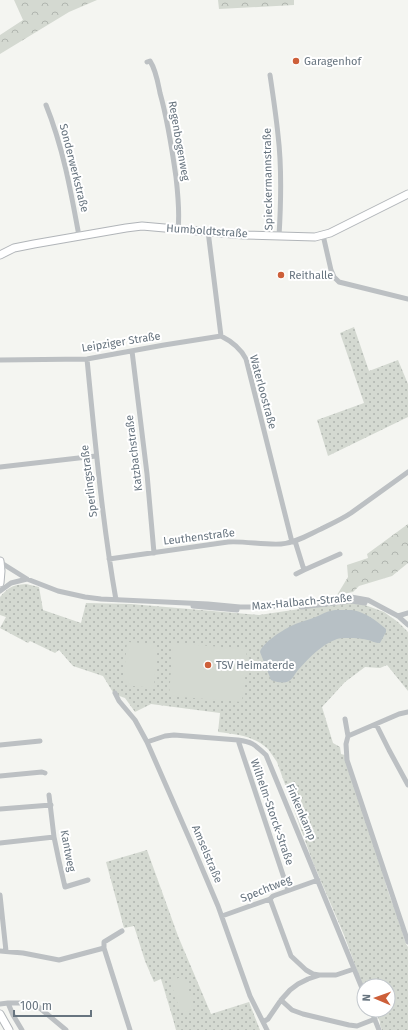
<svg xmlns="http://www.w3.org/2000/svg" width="408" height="1030" viewBox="0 0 408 1030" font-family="'Fira Sans',sans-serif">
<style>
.grass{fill:url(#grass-dots)}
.forest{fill:url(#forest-crowns)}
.garden{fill:#d4d9d1}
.water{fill:#b7c0c5}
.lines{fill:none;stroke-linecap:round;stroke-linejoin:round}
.secondary-casing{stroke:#b1b5b9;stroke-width:9}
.street{stroke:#bcc0c3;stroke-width:5}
.secondary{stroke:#fff;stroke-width:7}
.poi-dot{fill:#cd5f39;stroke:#fff;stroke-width:1.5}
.labels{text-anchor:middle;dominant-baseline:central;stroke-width:4;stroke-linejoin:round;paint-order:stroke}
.poi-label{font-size:11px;fill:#67747f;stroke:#fff;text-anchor:start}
.street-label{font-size:11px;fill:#67747f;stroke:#fff}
</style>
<defs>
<pattern id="grass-dots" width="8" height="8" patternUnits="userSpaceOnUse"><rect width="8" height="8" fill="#d4d9d1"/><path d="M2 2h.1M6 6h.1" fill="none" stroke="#b0b5af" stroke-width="1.8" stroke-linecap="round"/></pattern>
<pattern id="forest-crowns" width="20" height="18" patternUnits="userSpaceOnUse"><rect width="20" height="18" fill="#d4d9d1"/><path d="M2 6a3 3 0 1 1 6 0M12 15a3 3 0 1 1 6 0" fill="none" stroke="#b0b5af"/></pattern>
</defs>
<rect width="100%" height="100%" fill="#f4f5f1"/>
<!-- grass -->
<path class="grass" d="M354 327 369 371 398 360 408 384V417L328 456 317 420 364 403 340 333Z
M26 584 39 587 43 610 81 623 86 603 131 604 259 615 354 601 384 612 398 622 408 632V691L387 665 380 668 365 667 345 682 322 707 333 743 340 747 341 754 345 755 381 864C384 879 388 893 394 907 396 911 399 914 398 919L406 944 408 947V1030H382L380 1025V1022L375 1010H388V986H364V989L344 935 312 860 277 762C274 758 271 753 268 749 254 736 236 734 218 732L220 713 151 704 135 712 125 698 114 694 103 676 73 666 59 650 55 653 30 641 28 643 0 628 6 617 0 615V597C9 587 12 585 26 584Z
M147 850 178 936 211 1014 249 1002 260 1030H176L173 1019 161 979 154 982 145 961 134 926 124 928 106 862Z"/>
<!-- forest -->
<path class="forest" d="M14 0H97L69 12 0 54V35L23 20Z
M218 0H294V5L219 9Z
M408 524V563L392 576 359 586 353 592 337 595 348 577 347 565 368 558 367 554Z"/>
<!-- garden -->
<path class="garden" d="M127 642 157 644 154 688 123 685Z
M173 643 247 649 242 702 169 696Z
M184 976 195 1008 181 1013 170 981Z"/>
<!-- water -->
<path class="water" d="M335 610C341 610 346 610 352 610 365 612 377 621 386 629V632L380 643C374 643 373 641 368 640 362 638 343 637 337 639 321 645 310 657 299 669 295 673 293 679 289 681 283 684 276 682 271 680L260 652C262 643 283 630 291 626 299 622 309 620 318 616 324 613 328 611 335 610Z"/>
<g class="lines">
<defs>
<path id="secondary" d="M0 255 14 248 34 244 126 228 142 226 244 235 315 237 330 233 408 194
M0 561 1 571 0 583
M0 1014 9 1030"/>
</defs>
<!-- secondary casing -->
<use href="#secondary" class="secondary-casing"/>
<!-- street -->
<path class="street" d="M147 62 150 61C156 70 158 83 160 93 168 121 172 149 176 177 178 195 180 212 178 229
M270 75C273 95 276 115 278 135 282 168 281 203 279 236
M46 105C63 147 71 192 79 236
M208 231 221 336
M323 235 331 270 334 277 339 282 408 299
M221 336C231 341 241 349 246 359L292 542
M132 351 147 474 154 553
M87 359C95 440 102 520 116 600
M0 360 87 359 164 345 221 336
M0 467 96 456
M295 541 304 570 340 554
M109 559 228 542C246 541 263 545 281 544 295 543 308 535 321 529 331 524 342 519 351 513L408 472
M0 562 27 579 58 591 85 597 101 599 208 604 240 607H270L351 597 368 600 398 616 408 625
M296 574 304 570
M0 591 11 583 27 579
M193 606 237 610
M301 607 351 601 365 603
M398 616 408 613
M115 693 119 701 135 720 147 742 193 847 218 906 250 996 267 1030
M345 719 348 736 346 744 347 760 408 942
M376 724 389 750 408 785
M348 736 399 714 408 712
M238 740 288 890
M147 742 165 736 174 735 238 740C253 742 255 745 266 755L364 993
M0 745 40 741
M0 776 42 772 45 773
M49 795 54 837 59 861 65 887 88 880
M0 809 51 805
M0 843 54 837
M0 895 6 951
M270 899 291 956 306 970 313 974 319 975
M222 916 270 899 273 896 318 880
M104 948V942L122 931
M0 951 23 953 59 960 104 948 130 1030
M281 1000 292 1010 303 1014 349 1025 357 1026 375 1019
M20 1003H8L13 1015 22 1030
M28 1003 35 1004 66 1030
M0 1004 8 1003
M371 1010 379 1030
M263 1022 268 1019 281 1000 290 990 298 984 308 979 320 975H336L354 969"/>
<!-- secondary -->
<use href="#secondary" class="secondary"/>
</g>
<!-- markers -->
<g class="poi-dot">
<circle cx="296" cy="61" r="4"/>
<circle cx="281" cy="275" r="4"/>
<circle cx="208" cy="665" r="4"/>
</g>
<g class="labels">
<!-- poi labels -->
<g class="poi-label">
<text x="304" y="61">Garagenhof</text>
<text x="289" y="275">Reithalle</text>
<text x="216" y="665">TSV Heimaterde</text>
</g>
<!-- street labels -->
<g class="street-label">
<text transform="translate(179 141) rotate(80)">Regenbogenweg</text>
<text transform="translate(74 168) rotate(76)">Sonderwerkstraße</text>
<text transform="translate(268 179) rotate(-91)">Spieckermannstraße</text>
<text transform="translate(207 231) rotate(4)">Humboldtstraße</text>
<text transform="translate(121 342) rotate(-9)">Leipziger Straße</text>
<text transform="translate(263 392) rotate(75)">Waterloostraße</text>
<text transform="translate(134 453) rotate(-97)">Katzbachstraße</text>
<text transform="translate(89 481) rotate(-97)">Sperlingstraße</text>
<text transform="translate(199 537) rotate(-7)">Leuthenstraße</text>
<text transform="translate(302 602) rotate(-5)">Max-Halbach-Straße</text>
<text transform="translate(272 812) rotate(71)">Wilhelm-Storck-Straße</text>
<text transform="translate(301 812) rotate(67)">Finkenkamp</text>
<text transform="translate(68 851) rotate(79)">Kantweg</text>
<text transform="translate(207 854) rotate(67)">Amselstraße</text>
<text transform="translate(266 889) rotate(-22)">Spechtweg</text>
</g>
</g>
<!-- north arrow -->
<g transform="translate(376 998) rotate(272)"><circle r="19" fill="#ffffff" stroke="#c2c7cc"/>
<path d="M0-3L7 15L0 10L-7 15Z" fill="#cd5f39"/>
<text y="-6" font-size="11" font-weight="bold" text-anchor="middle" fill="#67747f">N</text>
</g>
<!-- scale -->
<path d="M14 1010v6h77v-6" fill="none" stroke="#67747f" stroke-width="2"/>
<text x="20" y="1010" font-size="12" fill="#67747f" stroke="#ffffff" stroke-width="3" paint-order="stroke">100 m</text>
</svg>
